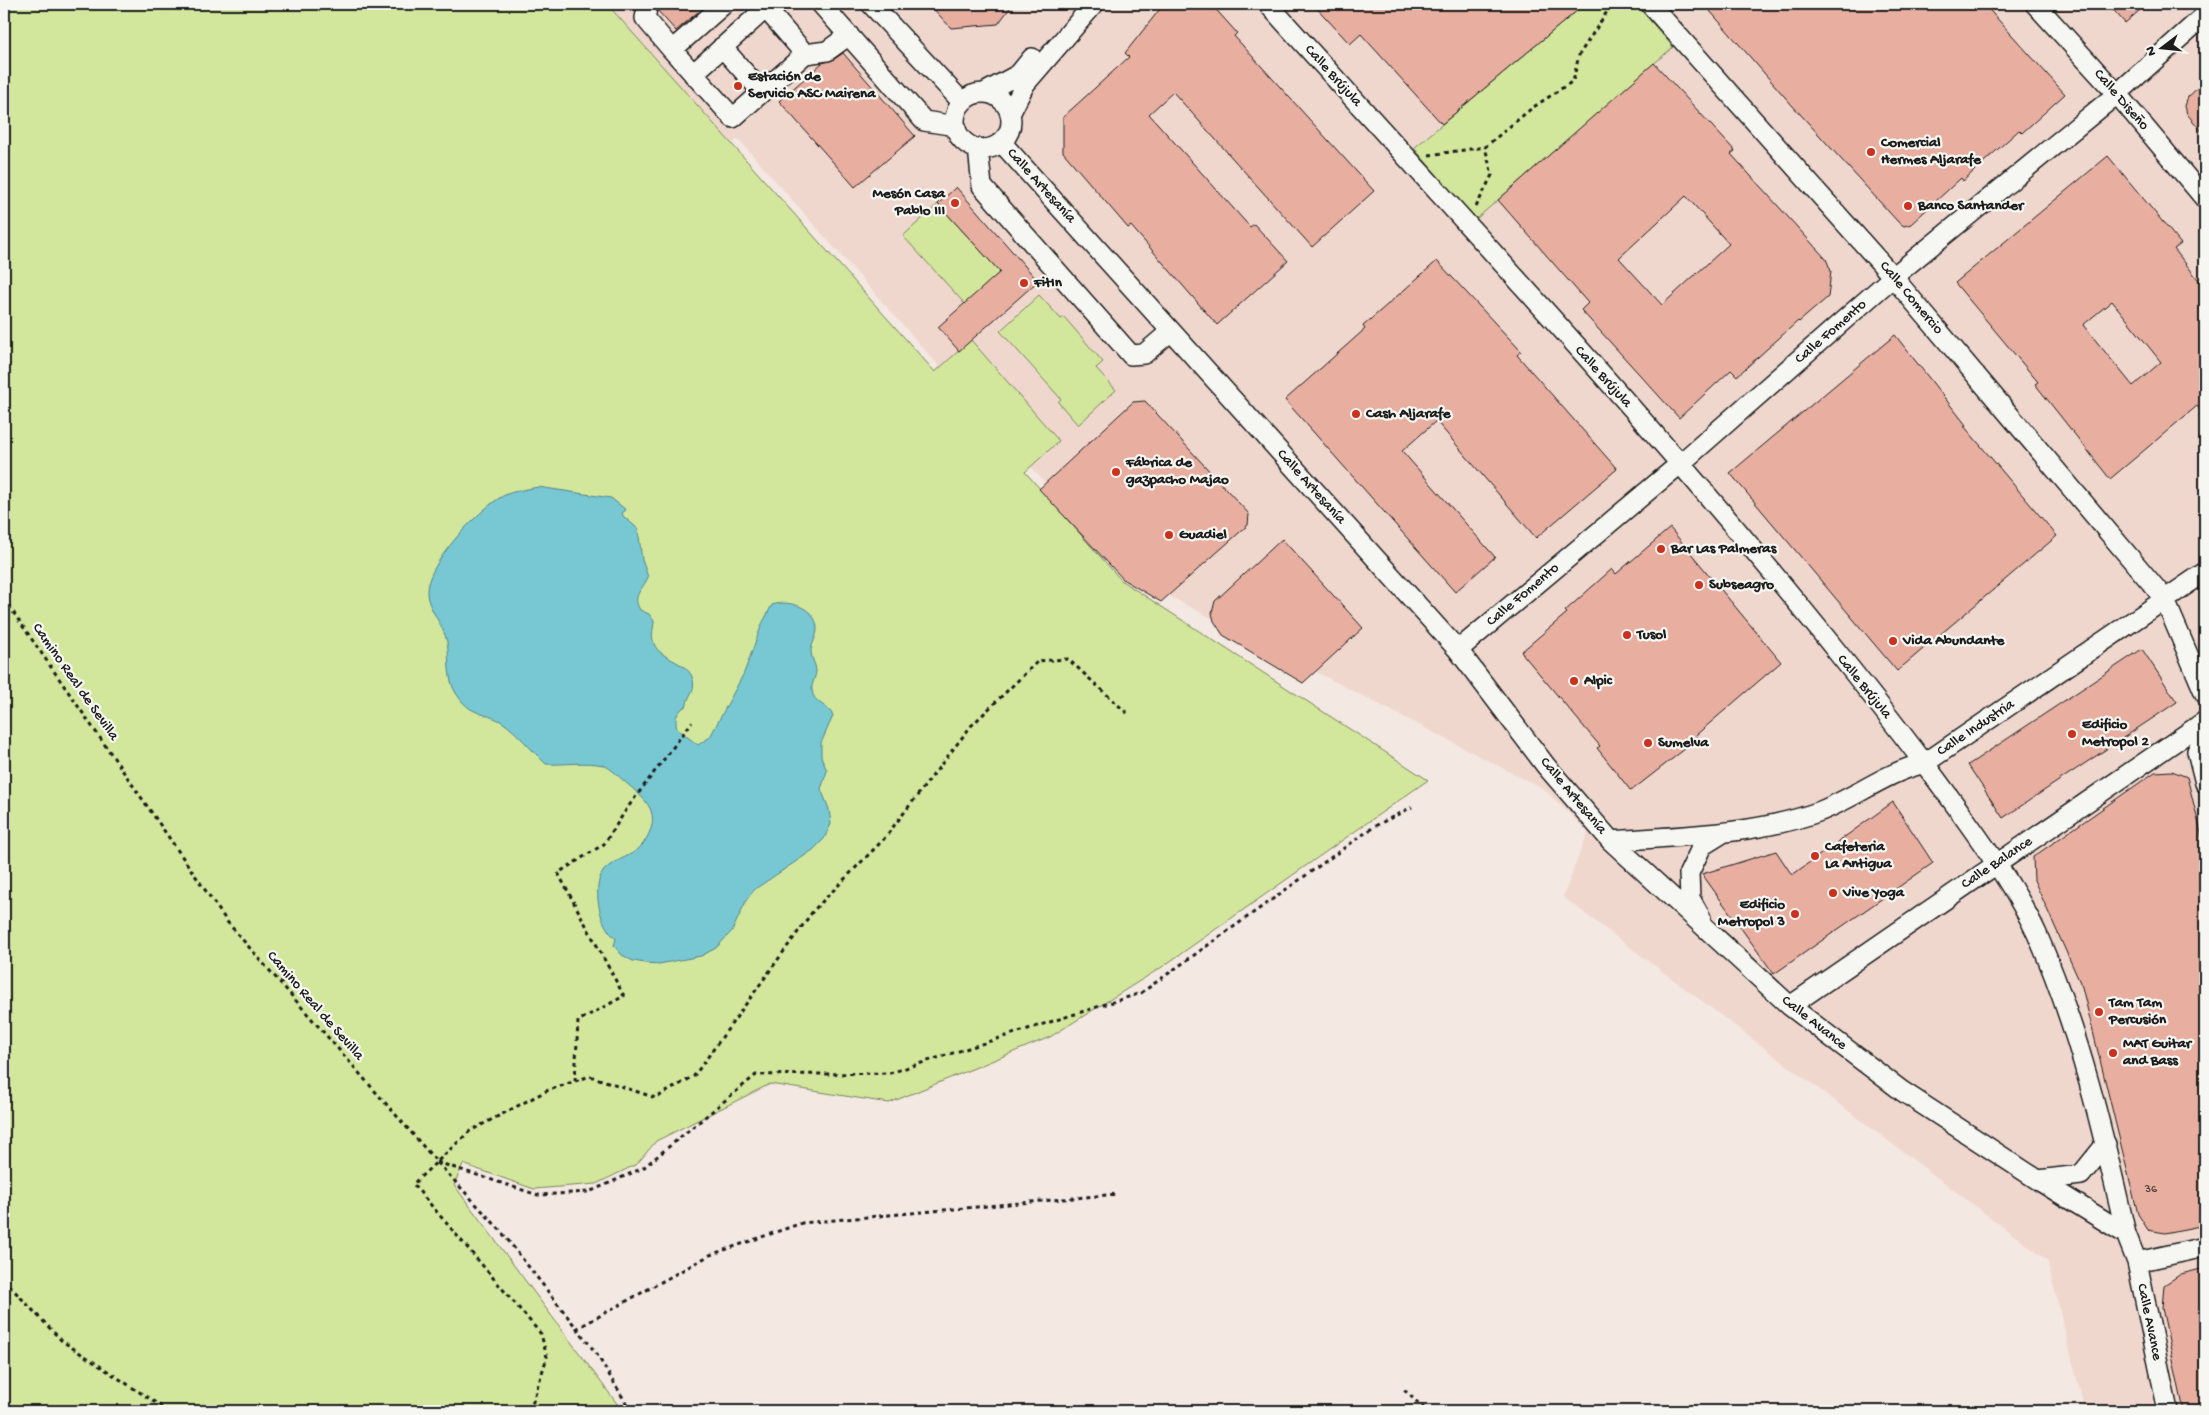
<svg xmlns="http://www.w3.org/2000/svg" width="2209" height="1415" viewBox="0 0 2209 1415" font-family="'Gochi Hand',sans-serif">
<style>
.built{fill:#f0d7ce}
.green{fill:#d2e79c;stroke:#77825c}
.water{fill:#78c8d4;stroke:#53838a}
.building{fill:#e8afa1;stroke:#1c1c1c;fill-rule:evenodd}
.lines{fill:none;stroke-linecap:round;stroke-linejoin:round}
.minor-tunnel{stroke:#d3c9c4;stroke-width:19;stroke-dasharray:19 9;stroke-linecap:butt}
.minor-casing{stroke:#1c1c1c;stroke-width:22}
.path{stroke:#1c1c1c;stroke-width:3;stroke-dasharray:4 4;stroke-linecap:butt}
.minor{stroke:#f6f6f2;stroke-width:19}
.poi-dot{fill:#c8321e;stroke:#f6f6f2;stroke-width:2}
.labels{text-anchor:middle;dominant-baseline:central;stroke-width:4.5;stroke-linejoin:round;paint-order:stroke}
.number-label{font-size:12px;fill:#4f413d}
.street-label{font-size:15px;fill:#1c1c1c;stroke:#f6f6f2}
.poi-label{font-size:15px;font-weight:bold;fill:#1c1c1c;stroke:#f6f6f2;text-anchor:start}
</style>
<rect width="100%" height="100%" fill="#f3e8e2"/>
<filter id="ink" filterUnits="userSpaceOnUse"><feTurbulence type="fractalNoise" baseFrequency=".02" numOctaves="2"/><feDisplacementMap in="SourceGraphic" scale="10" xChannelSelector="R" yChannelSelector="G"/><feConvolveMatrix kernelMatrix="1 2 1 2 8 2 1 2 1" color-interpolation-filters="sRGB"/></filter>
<g filter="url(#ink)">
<!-- built -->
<path class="built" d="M610 4H2205V1411H2085L2047 1260 1563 897 1588 832 1545 790 1130 576 940 367 738 139 732 144 608 5Z"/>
<!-- green -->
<path class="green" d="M4 4H607L935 372 971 340 1059 441 1025 472 1122 581 1428 780 1162 967 1050 1037 889 1103 770 1084 656 1141 637 1164 596 1184 534 1189 463 1164 454 1185 618 1405 610 1411H4Z
M1585 4H1636L1673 47 1475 220 1414 148Z
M938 204 1000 272 965 304 903 236Z
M1039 295 1061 319 1064 317 1103 362 1096 368 1116 390 1078 425 1058 402 1061 399 1000 331Z"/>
<!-- water -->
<path class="water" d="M538 487 611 498 626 510 622 513 623 516 638 529 642 560 648 577C643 590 631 595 640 610L649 614 654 621C654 627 651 634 653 640 656 660 689 660 693 680 696 691 687 696 687 705 677 712 674 717 677 729L698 745 710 737 744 673 762 624 772 605C789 599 817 608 817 629 817 637 811 644 811 652 811 659 816 664 816 671 816 677 811 684 812 690 813 704 828 704 833 716L821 743V756L827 771 821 789 829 809 831 824 824 839 813 850 755 889 747 899 732 931 716 948 701 956 659 964 645 963 633 961 622 955 614 946 616 938C600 928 593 892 601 875 608 860 633 858 643 844 664 813 647 801 624 781 619 777 610 767 603 765 586 761 564 765 546 764 533 752 517 732 502 722 485 712 471 716 458 696 446 680 450 660 447 642 444 625 427 608 427 593 425 566 475 514 498 499 509 491 524 490 538 487Z"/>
<!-- building -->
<path class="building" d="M659 4H707L676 31 658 11Z
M929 4H1013L998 24 951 28Z
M1164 4H1211L1237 33 1234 36 1374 191 1312 247 1173 92 1149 114 1250 227 1254 224 1288 261 1217 325 1131 226 1128 228 1063 152V117L1129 57 1125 53Z
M1313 4H1585L1442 124 1361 34 1350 44Z
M1718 4H1984L2065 94 2022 133 2019 130 1963 181 1961 178 1911 224 1904 226 1898 222 1791 104 1710 11Z
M2108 4H2147L2125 23Z
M843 53 915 136 855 187 779 101 822 63 833 60Z
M1654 63 1735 151 1731 154 1826 259 1831 271 1828 297 1799 322 1798 321 1737 376 1731 370 1679 418 1581 310 1588 303 1498 200ZM1686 196 1729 244 1662 305 1619 258Z
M2205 81V135L2187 114 2185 106 2188 97Z
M2108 156 2181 244 2174 249 2205 288V416L2197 406 2110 479 2035 384 2038 382 1955 283ZM2112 301 2161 362 2133 386 2083 325Z
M956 187 1038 281 959 351 938 327 1000 272 938 204Z
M1437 261 1521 351 1517 355 1617 469 1536 538 1436 421 1402 451 1495 557 1455 592 1285 400 1365 329 1363 326Z
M1895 335 1966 425 1964 426 2057 536 1897 671 1730 473Z
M1145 401 1249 514 1248 525 1161 602 1124 580 1039 489 1133 402Z
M1670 528 1781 662 1696 735 1699 738 1631 791 1597 748 1600 746 1521 652 1567 613 1565 611 1612 569 1616 574Z
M1282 539 1363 628 1303 683 1223 635 1214 621 1212 613 1215 601Z
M2142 649 2177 702 2003 818 1968 765Z
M2172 771 2187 777 2205 849V1225L2165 1233 2148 1230 2138 1214 2082 987 2034 880 2033 857 2155 772Z
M1893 802 1933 863 1774 974 1702 874 1776 851 1792 875Z
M2205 1268V1411H2184L2162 1308 2164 1285 2181 1274Z"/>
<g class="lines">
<!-- minor-tunnel -->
<path class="minor-tunnel" d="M703 4 706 7"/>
<defs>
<path id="minor" d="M648 4 645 18 672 50 724 4
M762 4 805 54 827 51 849 35
M821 4 924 121 956 126
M871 4 962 102
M1268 4C1460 218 1658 428 1838 653 1883 709 1927 765 1968 823 1993 858 2019 895 2037 934 2079 1029 2103 1132 2126 1234
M1650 4 1893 277 2164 598 2205 694
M2035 4 2117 94 2205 199
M722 47 762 92
M672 50 733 118 805 54
M693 74 766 8
M984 93 1019 74 1032 58
M955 121a28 28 0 1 1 56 0a28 28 0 1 1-56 0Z
M1010 114 1025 84 1094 4
M1001 142 1458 650 1546 766 1611 841 1790 1006 1902 1091 2038 1180 2126 1234 2137 1262 2168 1411
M978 148 982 186 1131 355 1144 354 1171 331
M1458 650 1681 463 1893 277 2117 94 2205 15
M2205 734 2197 751 2205 783
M1611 841C1678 836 1754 835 1818 812 1855 798 1886 772 1925 763L2205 572
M1701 918 1690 898 1689 873 1702 846 1723 833
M1790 1006 2205 721
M2038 1180 2081 1175 2106 1144
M2137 1262 2205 1247"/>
</defs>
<!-- minor casing -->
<use href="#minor" class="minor-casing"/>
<!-- path -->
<path class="path" d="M1429 155 1485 147 1532 108 1573 81 1579 55 1612 4
M1476 207 1492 175 1485 147
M4 599 228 923 437 1162 500 1230 596 1353 631 1411
M575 1081 578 1021 624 996 558 873 604 844 628 807 692 722
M437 1162 538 1195 589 1192 643 1168 756 1075 890 1073 1141 993 1375 826 1412 807
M4 1280 62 1341 168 1411
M576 1329 710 1255 802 1223 1118 1194
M1404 1390 1427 1411
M530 1411 547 1357 541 1334 413 1184 470 1131 546 1091 590 1076 656 1098 694 1076 813 911 883 840 971 726 1038 661 1068 659 1128 714
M623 1411 627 1408"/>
<!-- minor -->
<use href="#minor" class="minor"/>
</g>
</g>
<!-- markers -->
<g class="poi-dot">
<circle cx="738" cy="86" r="5"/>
<circle cx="1871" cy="152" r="5"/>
<circle cx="955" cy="203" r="5"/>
<circle cx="1908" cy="206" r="5"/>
<circle cx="1024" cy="283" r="5"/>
<circle cx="1356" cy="414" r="5"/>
<circle cx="1116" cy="472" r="5"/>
<circle cx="1169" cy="535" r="5"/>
<circle cx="1661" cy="549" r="5"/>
<circle cx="1699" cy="585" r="5"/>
<circle cx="1627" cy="635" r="5"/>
<circle cx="1893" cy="641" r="5"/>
<circle cx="1574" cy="681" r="5"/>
<circle cx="2072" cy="734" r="5"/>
<circle cx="1648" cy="743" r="5"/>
<circle cx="1815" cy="856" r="5"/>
<circle cx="1833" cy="893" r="5"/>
<circle cx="1795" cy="914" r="5"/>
<circle cx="2099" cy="1012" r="5"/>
<circle cx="2113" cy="1053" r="5"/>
</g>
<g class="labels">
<!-- number labels -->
<g class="number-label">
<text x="2151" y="1190">36</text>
</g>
<!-- street labels -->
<g class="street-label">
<text transform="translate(1333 76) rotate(48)">Calle Brújula</text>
<text transform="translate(2121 100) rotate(49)">Calle Diseño</text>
<text transform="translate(1041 186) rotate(48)">Calle Artesanía</text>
<text transform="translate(1911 298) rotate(50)">Calle Comercio</text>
<text transform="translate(1831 332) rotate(-41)">Calle Fomento</text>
<text transform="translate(1603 377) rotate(48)">Calle Brújula</text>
<text transform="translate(1311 487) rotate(48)">Calle Artesanía</text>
<text transform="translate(1523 595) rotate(-40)">Calle Fomento</text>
<text transform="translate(75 682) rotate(55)">Camino Real de Sevilla</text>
<text transform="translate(1864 687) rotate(51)">Calle Brújula</text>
<text transform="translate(1976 728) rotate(-34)">Calle Industria</text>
<text transform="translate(1573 796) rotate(50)">Calle Artesanía</text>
<text transform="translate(1997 863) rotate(-34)">Calle Balance</text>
<text transform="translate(315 1006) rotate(49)">Camino Real de Sevilla</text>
<text transform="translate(1814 1023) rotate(38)">Calle Avance</text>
<text transform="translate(2149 1322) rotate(78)">Calle Avance</text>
</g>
<!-- poi labels -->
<g class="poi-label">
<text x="748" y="77">Estación de<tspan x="748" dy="17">Servicio ASC Mairena</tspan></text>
<text x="1881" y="143">Comercial<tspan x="1881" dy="17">Hermes Aljarafe</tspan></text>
<text x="945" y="194" text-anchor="end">Mesón Casa<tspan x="945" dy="17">Pablo III</tspan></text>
<text x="1918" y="206">Banco Santander</text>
<text x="1034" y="283">FitIn</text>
<text x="1366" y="414">Cash Aljarafe</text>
<text x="1126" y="463">Fábrica de<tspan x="1126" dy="17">gazpacho Majao</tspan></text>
<text x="1179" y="535">Guadiel</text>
<text x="1671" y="549">Bar Las Palmeras</text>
<text x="1709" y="585">Subseagro</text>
<text x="1637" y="635">Tusol</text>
<text x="1903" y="641">Vida Abundante</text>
<text x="1584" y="681">Alpic</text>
<text x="2082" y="725">Edificio<tspan x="2082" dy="17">Metropol 2</tspan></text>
<text x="1658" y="743">Sumelva</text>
<text x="1825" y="847">Cafeteria<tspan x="1825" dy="17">La Antigua</tspan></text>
<text x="1843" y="893">Vive Yoga</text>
<text x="1785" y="905" text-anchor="end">Edificio<tspan x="1785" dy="17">Metropol 3</tspan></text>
<text x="2109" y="1003">Tam Tam<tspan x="2109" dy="17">Percusión</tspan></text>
<text x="2123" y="1044">MAT Guitar<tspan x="2123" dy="17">and Bass</tspan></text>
</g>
</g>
<!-- margin -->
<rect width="2209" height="1415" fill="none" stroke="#f6f6f2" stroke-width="20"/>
<rect x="10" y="10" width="2189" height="1395" fill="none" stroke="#1c1c1c" stroke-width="2" filter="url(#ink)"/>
<!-- north arrow -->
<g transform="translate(2162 48) rotate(254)" stroke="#f6f6f2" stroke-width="4" paint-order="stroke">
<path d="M0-4L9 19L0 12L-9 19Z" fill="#1c1c1c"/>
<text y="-8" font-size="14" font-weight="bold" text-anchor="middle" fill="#1c1c1c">N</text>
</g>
</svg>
